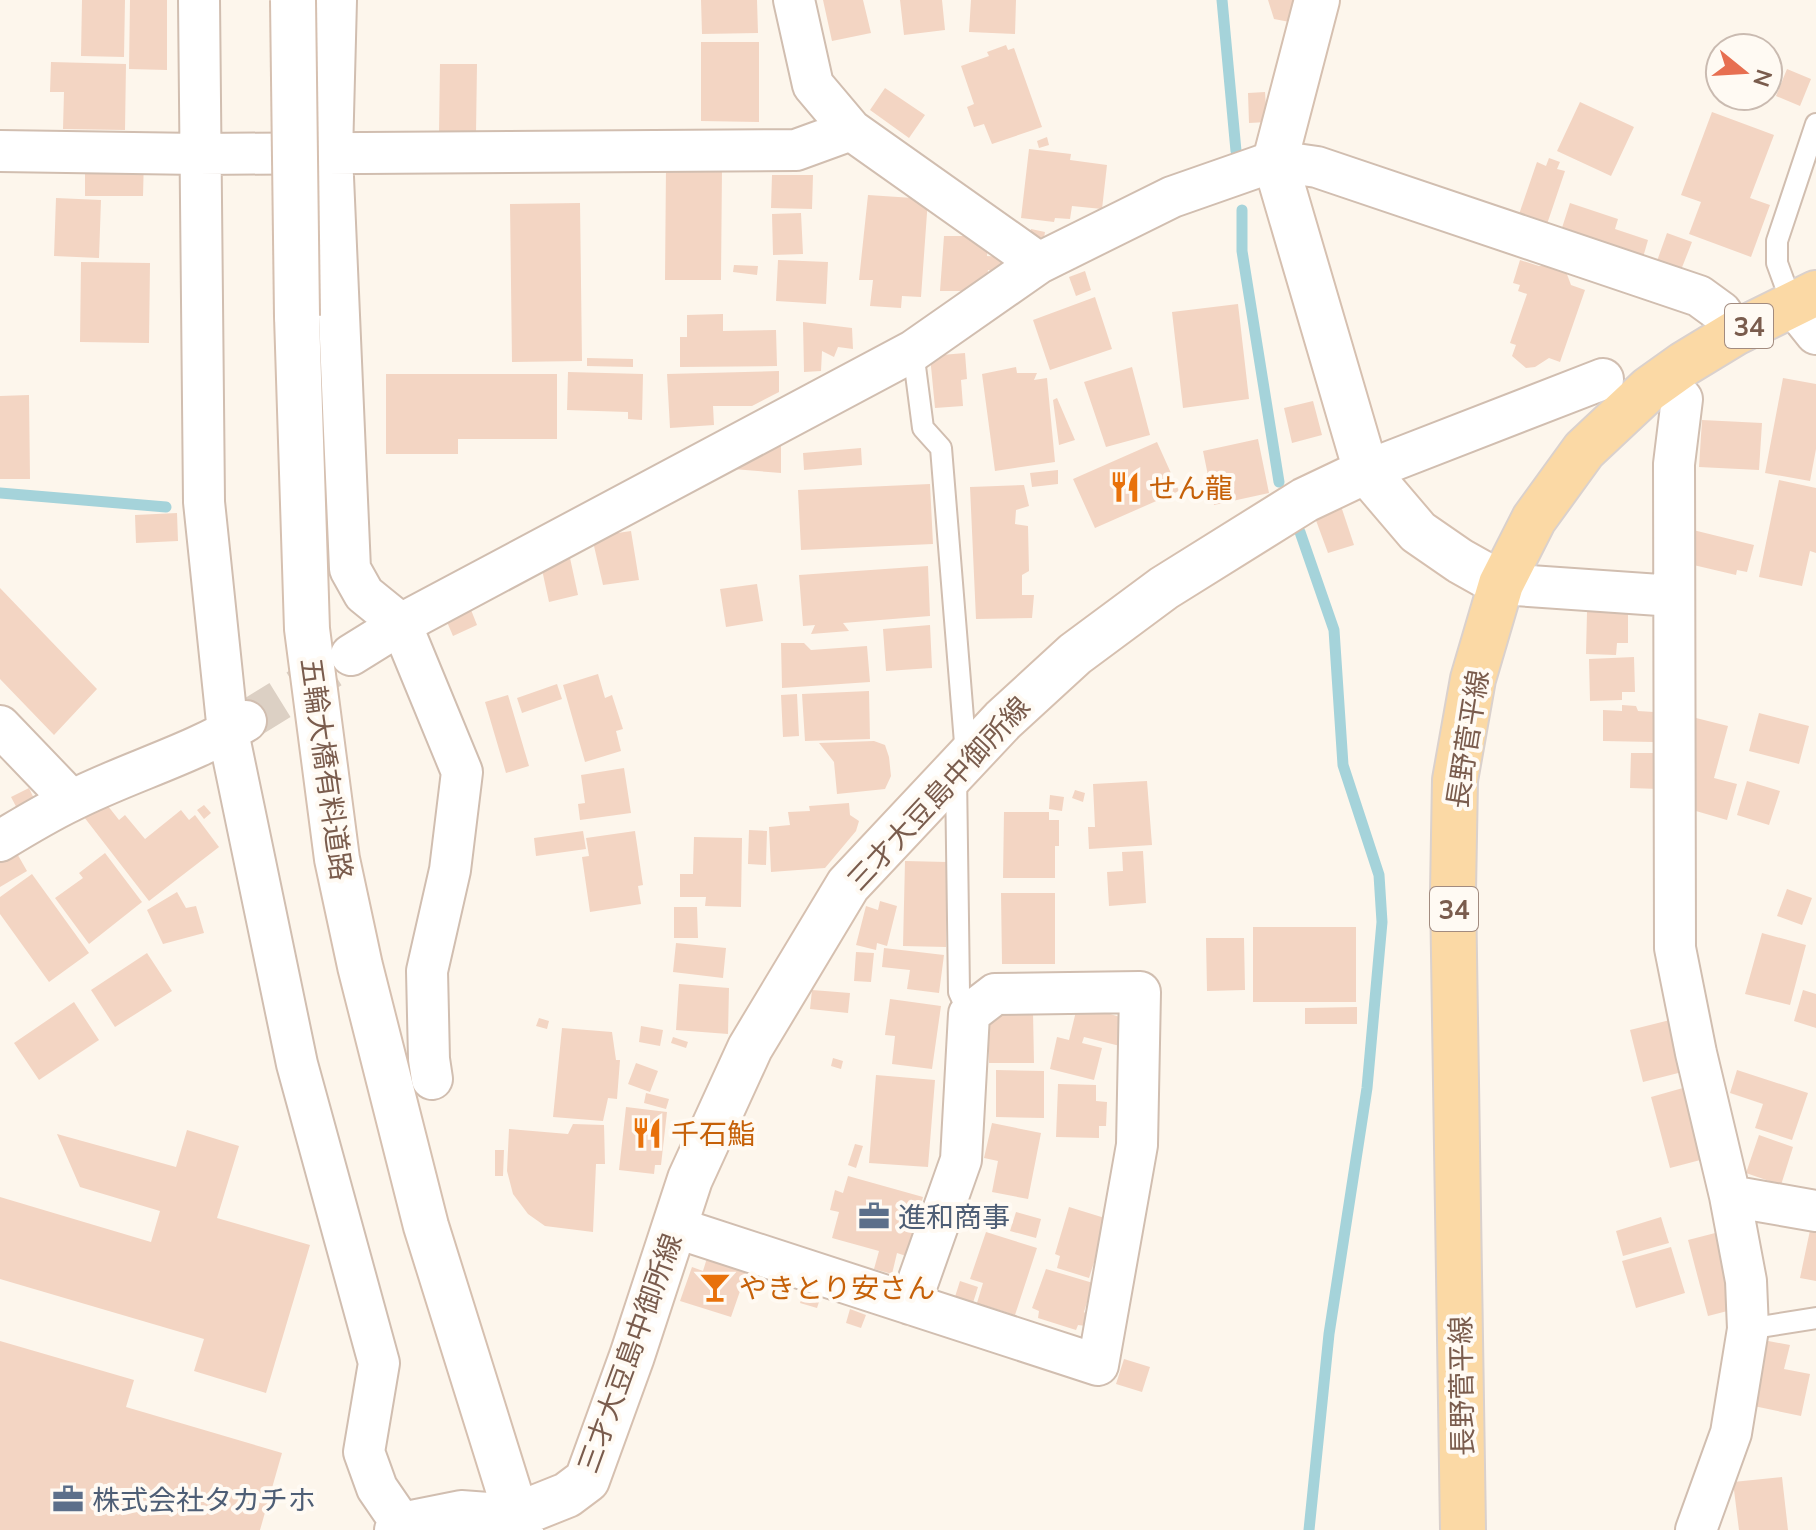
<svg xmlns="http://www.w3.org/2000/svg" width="1816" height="1530" viewBox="0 0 1816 1530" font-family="Mulish,'Noto Sans JP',sans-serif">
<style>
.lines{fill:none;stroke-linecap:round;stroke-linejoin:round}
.stream{stroke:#a5d3da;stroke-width:11}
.building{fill:#f3d5c3}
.street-tunnel{stroke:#dcd0c4;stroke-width:40;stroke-dasharray:40 20;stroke-linecap:butt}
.lane-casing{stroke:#d1beb0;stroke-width:24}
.street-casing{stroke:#d1beb0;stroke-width:44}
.secondary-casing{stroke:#d6c0b0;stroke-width:48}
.primary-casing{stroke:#dad1cd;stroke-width:48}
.lane{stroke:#fff;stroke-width:20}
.street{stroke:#fff;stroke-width:40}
.secondary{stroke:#fff;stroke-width:44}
.primary{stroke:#fbd9a5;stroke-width:44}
.secondary-bridge-casing{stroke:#d6c0b0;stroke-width:48;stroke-linecap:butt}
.secondary-bridge{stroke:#fff;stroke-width:44}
.labels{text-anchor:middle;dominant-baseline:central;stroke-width:8;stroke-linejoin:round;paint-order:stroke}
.shield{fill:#fffaf3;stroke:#a28b7f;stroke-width:2}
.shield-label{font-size:26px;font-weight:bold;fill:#7a5c4d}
.food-label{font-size:28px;fill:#c56008;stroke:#fffaf3;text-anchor:start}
.street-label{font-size:28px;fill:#7a5c4d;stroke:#fffaf3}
.service-label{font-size:28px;fill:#4e5e75;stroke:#fffaf3;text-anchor:start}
</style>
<rect width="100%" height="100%" fill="#fdf6ec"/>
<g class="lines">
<!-- stream -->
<path class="stream" d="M1222 0 1236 151
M1242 210V251L1279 482
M0 493 166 507
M1300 532 1334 630 1343 765 1379 875 1382 922 1367 1088 1329 1334 1309 1530"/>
</g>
<!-- building -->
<path class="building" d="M82 0H125L124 57 81 56Z
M130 0H167V70L129 69Z
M701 0H757L758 33 702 34Z
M823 0H863L871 33 832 41Z
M900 0H942L945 30 904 35Z
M971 0H1016L1015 34 969 32Z
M1268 0H1305L1300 24 1274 19Z
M701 42H759V122L701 121Z
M1006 45 1008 50 1014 48 1042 127 992 144 984 124 974 127 967 107 974 104 961 66 989 56 987 52Z
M51 62 126 64 125 130 63 129 64 92H50Z
M440 64H477L476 134 439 133Z
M1787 69 1811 79 1800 106 1776 96Z
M885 88 925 115 909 138 870 110Z
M1265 92 1267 122 1249 123 1248 93Z
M1580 102 1634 127 1611 176 1557 151Z
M1712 112 1774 135 1750 198 1770 205 1751 257 1689 234 1701 202 1681 195Z
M1047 137 1049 145 1039 148 1037 141Z
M1029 149 1071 154 1070 160 1107 165 1102 209 1072 206 1070 219 1055 218 1054 222 1021 218Z
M85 156 144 157 143 196H85Z
M1549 158 1560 162 1557 169 1565 171 1545 230 1517 220 1537 162 1546 166Z
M666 167H722L721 280H665Z
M772 175H813L812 209 771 208Z
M868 195 928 199 921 297 902 296 901 308 870 306 873 280H859Z
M56 198 101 200 99 258 54 256Z
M580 203 582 361 512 362 510 204Z
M1570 203 1618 219 1615 229 1648 240 1642 261 1560 234Z
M801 213 803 254 773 255 772 214Z
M1031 229 1045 232 1044 238 1030 235Z
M1667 233 1692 242 1681 270 1657 261Z
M944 236H970L988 245 987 256 1006 257 1003 266 994 272 988 270 987 281 966 291H940Z
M778 260 828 262 826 304 776 301Z
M1520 260 1539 266 1555 265 1565 269 1571 285 1585 290 1560 362 1549 358 1535 367 1526 368 1512 356 1516 345 1510 343 1527 294 1518 291 1520 285 1513 283Z
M81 262 150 263 149 343 80 342Z
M734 265 758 266 757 275 733 272Z
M1085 271 1091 290 1076 296 1069 277Z
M1095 297 1112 349 1050 370 1033 320Z
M1238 304 1249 399 1183 408 1172 312Z
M723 314V331L776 330 777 366 680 367V337H687V315Z
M803 322 852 328 853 349 838 347 834 357 822 351 821 371 804 372Z
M965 353 967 379 961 380 963 406 935 408 930 356Z
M587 358 633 359V367L587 366Z
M1016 367 1017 373H1037L1034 380 1047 378 1055 462 995 471 982 374Z
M1132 367 1150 435 1106 447 1084 382Z
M779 371V392L752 406H713L714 425 670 428 667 374Z
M568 372 643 374 642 420 628 419V412L567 410Z
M386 374H557V439H458V454H386Z
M1783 378 1816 384V449L1810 481 1765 473Z
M29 395 30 479H0V396Z
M1057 398 1075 440 1059 445 1053 400Z
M1313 401 1322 435 1292 443 1284 408Z
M1702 420 1762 423 1759 470 1699 467Z
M781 433V473L733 469Z
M1258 439 1269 493 1214 505 1203 451Z
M1157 442 1179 491 1095 528 1073 479Z
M861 448 862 465 804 470 803 453Z
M1058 470V484L1032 487 1030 473Z
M1779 480 1816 488V553L1810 551 1802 586 1759 577Z
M930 484 933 544 801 550 798 490Z
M1024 485 1029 506 1016 510 1015 524 1028 526 1029 571 1022 575V595H1034L1032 618 976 619 970 487Z
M1341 506 1354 545 1328 553 1314 515Z
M177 513 178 541 136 543 135 515Z
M1693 530 1754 545 1747 572 1737 570 1736 575 1685 563Z
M631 531 639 580 603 585 594 546 597 536Z
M570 558 578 595 549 602 541 565Z
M928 566 930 616 843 623 849 631 811 634 815 625 803 626 799 575Z
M757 584 763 621 726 627 720 589Z
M0 588 97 689 54 735 0 679Z
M471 610 477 625 453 636 447 622Z
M1587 612H1628V643H1617L1616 655 1586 654Z
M930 625 932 668 886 671 883 629Z
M781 643H804L811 650 867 646 870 682 782 688Z
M1634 657 1635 692H1622V700L1590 701 1589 659Z
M598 674 605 698 612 695 623 729 616 731 621 751 585 762 563 685Z
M557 684 562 699 522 713 517 698Z
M869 691 870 739 805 741 802 694Z
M797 694 799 736 783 737 781 695Z
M508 695 529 766 506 773 485 702Z
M1622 705 1636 706 1638 711 1654 712V742L1603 741V710L1622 711Z
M1759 713 1809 726 1799 764 1749 751Z
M1688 716 1728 726 1714 778 1737 784 1727 820 1689 809Z
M874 741 885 745 889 757 891 776 885 789 837 794 834 762 819 743Z
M1631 753H1660L1659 789 1630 788Z
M624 768 631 813 580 820 578 804 585 803 581 775Z
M1147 781 1152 845 1089 849 1088 827H1095L1093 784Z
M1747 781 1780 791 1769 825 1737 815Z
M29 788 37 805 20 814 11 797Z
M1075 790 1085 793 1083 802 1072 798Z
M1050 795 1064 797 1062 811 1049 809Z
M104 801 119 820 125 815 145 839 181 810 189 820 195 815 219 847 149 901 84 817Z
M849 803 850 815 859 821 856 831 825 868 771 872 769 827 790 825 788 812 810 811 809 806Z
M204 805 211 813 204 819 197 810Z
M1004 812H1049V820H1059V846H1055V878H1003Z
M749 830 767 831 766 865 748 864Z
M583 831 586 849 536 856 534 838Z
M635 831 643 885 638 886 641 904 590 912 582 857 589 856 586 838Z
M694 837 742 838 741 907 705 906 706 897H680V874H693Z
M15 850 27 871 0 887V860Z
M1143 851 1146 903 1109 906 1107 872 1123 871 1122 852Z
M105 853 142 902 89 944 55 898 83 878 79 873Z
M905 861 947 862 946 947 903 946Z
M32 874 89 953 49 982 0 914V897Z
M1787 889 1812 898 1802 925 1777 916Z
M177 892 186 908 196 906 204 933 163 944 147 910Z
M1001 893H1055V964H1002Z
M880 901 897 906 887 946 877 943 876 950 856 945 866 906 878 910Z
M674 907H697L698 938H674Z
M1253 927H1356V1002H1253Z
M1762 933 1806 945 1790 1005 1745 994Z
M1206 938H1244L1245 990 1207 991Z
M676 943 726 948 723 978 673 972Z
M884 948 944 955 939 993 907 989 910 970 882 967Z
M856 952 874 953 871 982 854 981Z
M147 953 172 991 115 1027 91 990Z
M679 984 729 988 728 1034 676 1030Z
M812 990 850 993 848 1013 810 1009Z
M1803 990 1816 994V1028L1794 1021Z
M890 999 941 1006 932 1069 892 1064 895 1036 885 1035Z
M1079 999 1112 1007 1110 1014 1127 1019 1120 1046 1084 1037 1082 1043 1102 1048 1094 1080 1050 1069 1057 1037 1069 1040Z
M74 1002 99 1040 39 1080 14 1043Z
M1357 1007V1024H1305V1008Z
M1033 1012 1034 1063H989V1013Z
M539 1018 549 1021 547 1029 536 1026Z
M1678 1018 1690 1070 1643 1082 1630 1030Z
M641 1026 663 1030 660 1046 639 1042Z
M562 1028 612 1032 616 1060H620L617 1099 608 1098 603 1121 553 1117Z
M673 1037 688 1042 686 1048 671 1043Z
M833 1058 843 1061 841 1069 831 1066Z
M636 1063 658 1071 650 1092 628 1084Z
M996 1070 1044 1071V1118L996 1117Z
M1737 1070 1808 1093 1792 1140 1755 1128 1763 1104 1730 1093Z
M876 1075 935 1080 928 1167 869 1163Z
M1058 1084 1096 1085V1101L1107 1102 1106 1126H1099V1138L1056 1137Z
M1690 1086 1708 1158 1670 1168 1651 1097Z
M646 1093 669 1099 666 1109 644 1103Z
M626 1107 667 1112 661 1165H655L654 1174 619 1170Z
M992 1123 1041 1133 1028 1199 992 1192 998 1161 984 1158Z
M573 1124 604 1125 605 1164H596L593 1232 545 1226 528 1214 513 1194 507 1171 509 1129 568 1134Z
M187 1130 239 1146 217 1218 310 1245 266 1393 194 1371 204 1339 0 1279V1197L151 1242 160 1211 80 1187 57 1134 176 1167Z
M1759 1135 1793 1147 1781 1185 1746 1173Z
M855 1144 863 1146 856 1168 848 1165Z
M495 1150H504L503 1176H495Z
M848 1176 923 1197 906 1256 897 1253 892 1274 874 1269 879 1251 832 1238 839 1212 830 1210 835 1190 843 1193Z
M1069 1207 1108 1219 1089 1278 1057 1268 1060 1256 1055 1254Z
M1016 1212 1041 1219 1036 1238 1010 1231Z
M1813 1216H1816V1281L1800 1278Z
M1661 1217 1669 1243 1623 1256 1616 1231Z
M1723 1231 1743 1307 1708 1316 1688 1240Z
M986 1232 1037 1248 1015 1315 977 1303 983 1283 970 1279Z
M1671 1247 1685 1293 1636 1308 1622 1261Z
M707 1258 747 1271 731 1317 680 1301 692 1267 703 1271Z
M1046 1269 1093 1283 1084 1312 1089 1316 1086 1326 1078 1325 1076 1330 1038 1318 1039 1311 1032 1308Z
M960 1281 978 1287 972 1306 954 1300Z
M804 1292 820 1299 817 1308 800 1303Z
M850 1309 866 1315 861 1328 846 1323Z
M1763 1340 1790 1345 1784 1369 1810 1374 1801 1416 1749 1405Z
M0 1341 134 1380 126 1407 282 1453 260 1530H0Z
M1124 1359 1150 1367 1142 1392 1116 1384Z
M1782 1477 1788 1530H1739L1733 1482Z"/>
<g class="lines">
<!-- street-tunnel -->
<path class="street-tunnel" d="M246 721 338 664"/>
<defs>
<path id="lane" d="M1792 304 1777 263V241L1816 124
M913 351 923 428 941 448 966 755
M956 774 959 992 969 1014
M1748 1329 1816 1318"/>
<path id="street" d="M199 0 204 502 228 732 297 1064 379 1363 364 1452 377 1488 401 1523
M336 0 332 154 350 569 364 594 401 624 462 772 450 870 427 971 429 1059 432 1079
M794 0 813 85 851 130 1039 263
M0 151 199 154 796 150 851 130
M1792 304 1816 334
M1682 399 1674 464 1675 948 1696 1053 1730 1196 1746 1281 1748 1329 1731 1433 1696 1530
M1366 471 1603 379
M1501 584 1674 596
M351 655 401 624 913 351 1039 263 1172 197 1275 161 1317 167 1699 296 1721 312 1735 333
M0 726 71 800
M0 841C23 827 46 813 71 801 128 772 191 755 246 721
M1730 1196 1816 1211
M674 1227 1098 1365 1137 1145 1140 992 995 994 969 1014 961 1160 910 1304
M395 1530 401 1523 461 1511 517 1515"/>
<path id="secondary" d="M1317 0 1275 161 1366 471 1418 532 1460 561 1501 584
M297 316 307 629 337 859 360 966 426 1226 521 1530
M517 1515 567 1495 587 1480 632 1356 690 1179 750 1048 848 885 1003 720 1075 654 1164 588 1305 500 1366 471"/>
<path id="primary" d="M1463 1530 1453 891 1455 780 1473 679 1501 584 1534 519 1584 450 1649 389 1684 364 1735 333 1816 293"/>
</defs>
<!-- lane casing -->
<use href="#lane" class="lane-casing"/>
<!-- street casing -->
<use href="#street" class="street-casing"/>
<!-- secondary casing -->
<use href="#secondary" class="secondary-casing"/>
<!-- primary casing -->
<use href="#primary" class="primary-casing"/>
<!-- lane -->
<use href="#lane" class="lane"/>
<!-- street -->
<use href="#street" class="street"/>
<!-- secondary -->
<use href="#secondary" class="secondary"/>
<!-- primary -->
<use href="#primary" class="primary"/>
<defs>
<path id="secondary-bridge" d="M293 0 297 316"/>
</defs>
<!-- secondary-bridge casing -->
<use href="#secondary-bridge" class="secondary-bridge-casing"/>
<!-- secondary-bridge -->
<use href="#secondary-bridge" class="secondary-bridge"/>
</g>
<!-- icons -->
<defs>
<symbol id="restaurant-bare" viewBox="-9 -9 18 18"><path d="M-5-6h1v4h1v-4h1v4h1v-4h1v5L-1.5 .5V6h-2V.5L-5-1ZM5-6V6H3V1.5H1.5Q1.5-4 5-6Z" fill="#e8710a" stroke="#fffaf3" stroke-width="2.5" paint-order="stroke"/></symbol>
<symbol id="office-bare" viewBox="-9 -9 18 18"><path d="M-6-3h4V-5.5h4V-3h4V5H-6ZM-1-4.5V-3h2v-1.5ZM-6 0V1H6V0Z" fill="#5c6f8a" stroke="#fffaf3" stroke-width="2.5" paint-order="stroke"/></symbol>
<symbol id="bar-bare" viewBox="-9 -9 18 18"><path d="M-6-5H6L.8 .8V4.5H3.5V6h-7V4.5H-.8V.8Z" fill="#e8710a" stroke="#fffaf3" stroke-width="2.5" paint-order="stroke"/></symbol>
</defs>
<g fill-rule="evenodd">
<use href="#restaurant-bare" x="1103" y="465" width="44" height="44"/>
<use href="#restaurant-bare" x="625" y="1111" width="44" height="44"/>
<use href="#office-bare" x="852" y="1194" width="44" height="44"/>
<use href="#bar-bare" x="693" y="1265" width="44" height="44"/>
<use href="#office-bare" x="46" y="1477" width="44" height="44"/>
</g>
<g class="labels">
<!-- shield labels -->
<g class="shield">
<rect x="1725" y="304" width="48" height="44" rx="6"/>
<rect x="1430" y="887" width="48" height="44" rx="6"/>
</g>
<g class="shield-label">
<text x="1749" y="326">34</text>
<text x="1454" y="909">34</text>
</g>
<!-- food labels -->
<g class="food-label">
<text x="1149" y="487">せん龍</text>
<text x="671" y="1133">千石鮨</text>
<text x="739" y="1287">やきとり安さん</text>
</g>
<!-- street labels -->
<g class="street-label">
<text transform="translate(1467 739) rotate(-81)">長野菅平線</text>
<text transform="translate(327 769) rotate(82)">五輪大橋有料道路</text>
<text transform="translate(938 793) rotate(-47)">三才大豆島中御所線</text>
<text transform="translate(629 1353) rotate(-70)">三才大豆島中御所線</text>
<text transform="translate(1461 1386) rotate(-91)">長野菅平線</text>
</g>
<!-- service labels -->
<g class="service-label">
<text x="898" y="1216">進和商事</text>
<text x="92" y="1499">株式会社タカチホ</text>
</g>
</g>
<!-- north arrow -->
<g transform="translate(1744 72) rotate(108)"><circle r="38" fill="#fffaf3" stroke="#cabbb1" stroke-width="2"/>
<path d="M0-6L14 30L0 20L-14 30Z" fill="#e76f51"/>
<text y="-12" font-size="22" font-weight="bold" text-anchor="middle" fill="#7a5c4d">N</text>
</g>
</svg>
